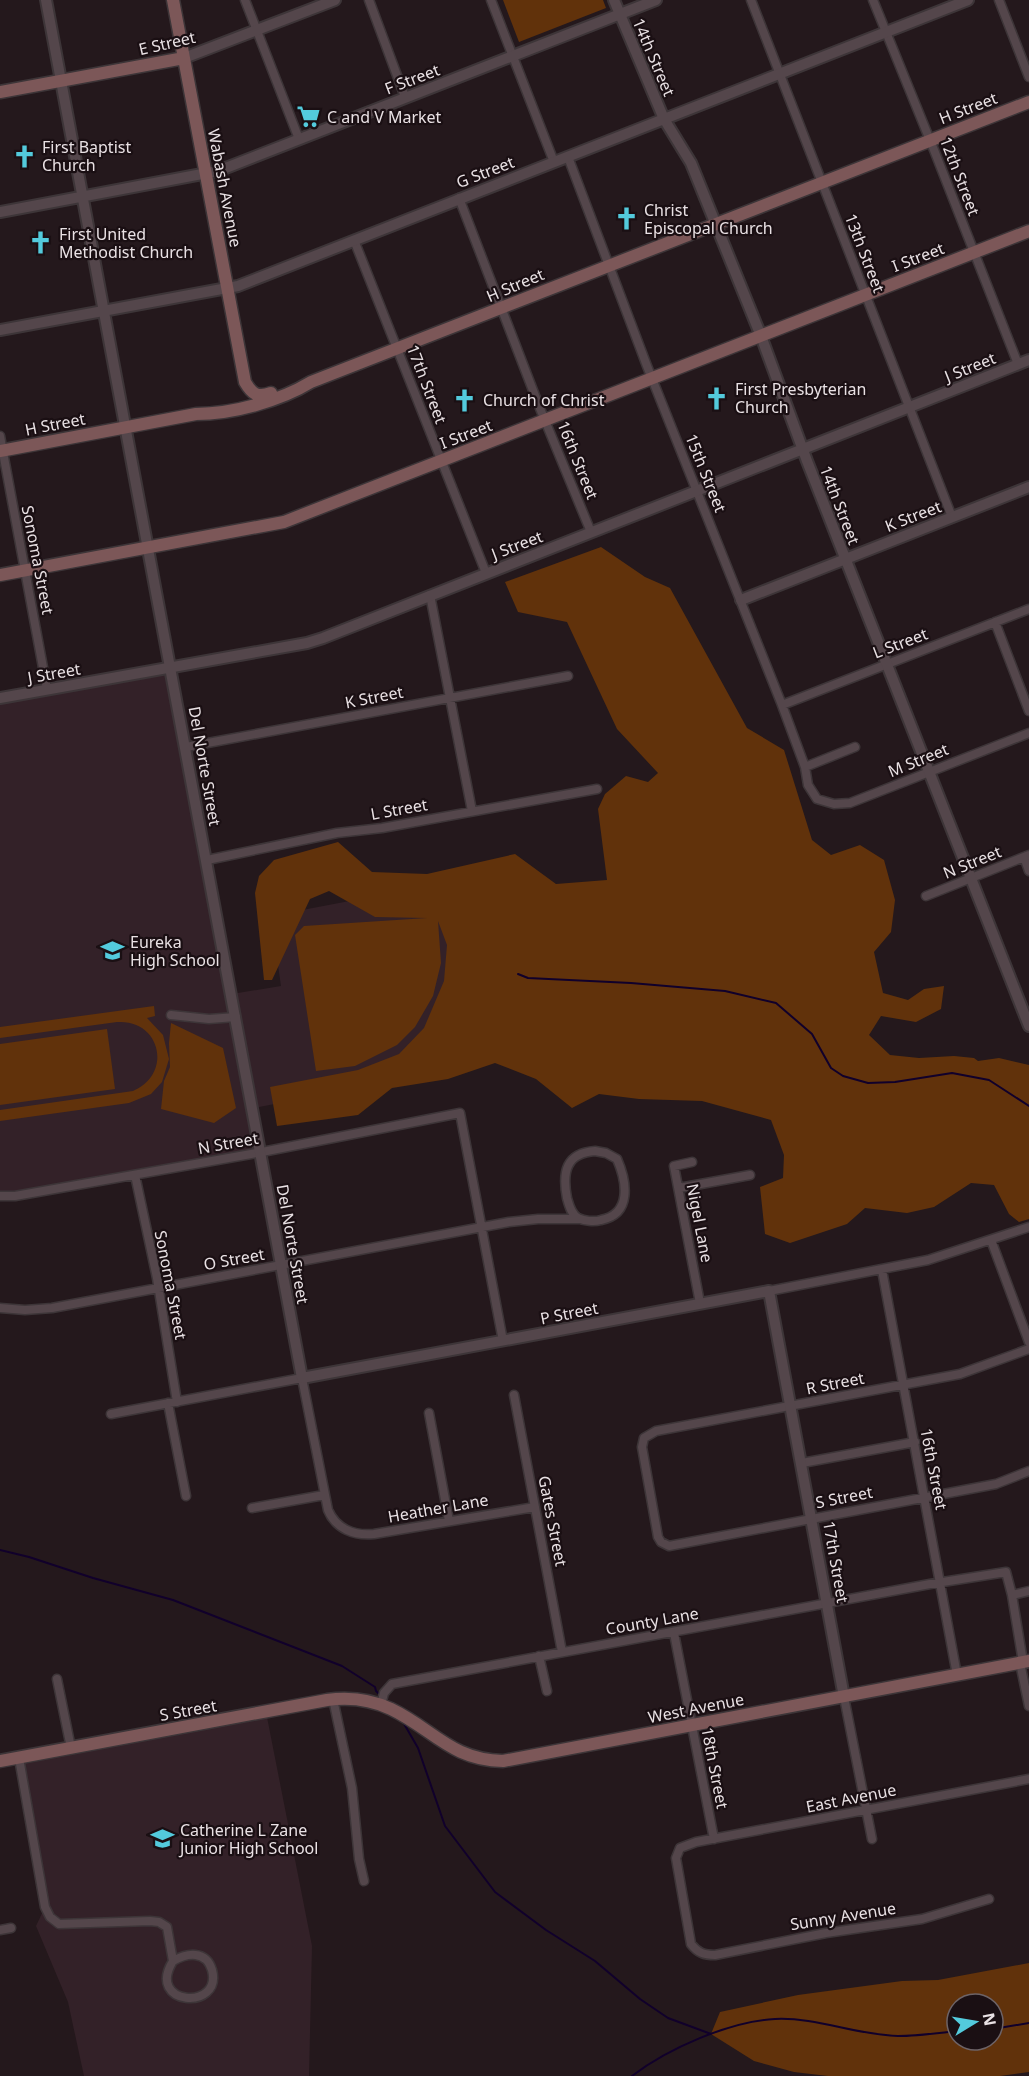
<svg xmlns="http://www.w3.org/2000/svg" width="1029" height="2076" viewBox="0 0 1029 2076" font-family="'Noto Sans',sans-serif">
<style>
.built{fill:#332128}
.green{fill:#61320b;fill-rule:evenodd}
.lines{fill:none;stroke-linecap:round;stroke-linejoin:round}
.stream{stroke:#11002b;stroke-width:2}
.minor-casing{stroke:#3d3538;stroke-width:11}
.tertiary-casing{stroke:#3d3538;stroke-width:14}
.secondary-casing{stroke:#3d3538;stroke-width:15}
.minor{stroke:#54464b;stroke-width:8}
.tertiary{stroke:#54464b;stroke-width:10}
.secondary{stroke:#7c5758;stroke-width:12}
.labels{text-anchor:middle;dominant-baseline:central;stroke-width:4.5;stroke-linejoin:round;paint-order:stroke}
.street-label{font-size:16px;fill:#e9e1e4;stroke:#1a0f13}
.poi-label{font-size:16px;fill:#e9e1e4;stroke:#1a0f13;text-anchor:start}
</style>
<rect width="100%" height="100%" fill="#24181c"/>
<!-- built -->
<path class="built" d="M171 667 232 994 281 986 271 916 454 881 489 1062 254 1108 262 1152 0 1196V698Z
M266 1712 312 1946 309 2076H84L68 2002 36 1926 45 1907 19 1758Z"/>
<!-- green -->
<path class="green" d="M503 0H603L606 8 519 42Z
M601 547 645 577 670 588 747 728 784 750 812 840 831 855 860 845 884 860 895 900 891 932 874 952 883 993 908 1000 924 989 944 986 941 1009 916 1022 881 1016 869 1035 890 1055 919 1058 954 1056 974 1058 978 1061 999 1058 1029 1065V1219L1019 1222 1009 1214 994 1185 971 1183 934 1207 907 1213 865 1208 847 1224 790 1243 765 1234 760 1187 783 1178 784 1155 771 1120 702 1101 639 1099 599 1094 572 1108 536 1079 495 1063 448 1079 392 1088 358 1115 277 1126 270 1087 358 1070 399 1054 424 1028 444 981 447 945 438 921 441 963 433 996 415 1027 397 1045 355 1066 316 1071 295 935 304 926 427 918 375 917 329 891 310 899 272 980H264L255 893 259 876 274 860 338 842 372 872 427 874 515 854 556 884 607 880 598 809 605 794 626 776 648 782 658 773 617 729 567 622 518 612 505 582Z
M154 1006 155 1016 147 1018 163 1035 169 1059 162 1082 151 1094 129 1103 0 1121V1110L133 1091C173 1074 161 1019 117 1022L0 1038V1027Z
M171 1023 223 1048 236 1108 214 1123 161 1109 164 1081 170 1067 169 1043Z
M107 1029 115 1089 0 1105V1044Z
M1029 1963V2072L1000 2076H828L794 2072 754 2061 711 2034 720 2012 798 1995 902 1981 938 1980ZM957 2004H993V2040H957Z"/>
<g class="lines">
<!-- stream -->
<path class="stream" d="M518 974 528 978 631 983 725 991 776 1003 812 1034 831 1068 843 1076 868 1083 895 1082 952 1073 989 1080 1029 1106
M0 1550 29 1557 93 1578 173 1600 342 1666 375 1687 376 1691 380 1695
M403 1722 418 1748 445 1826 495 1892 546 1930 595 1961 640 1999 668 2018 711 2034
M993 2029 1029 2023
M632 2076C667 2049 730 2021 775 2019 816 2017 857 2035 898 2036 917 2036 938 2033 957 2031"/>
<defs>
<path id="minor" d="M245 0 299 139
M369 0 405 97
M491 0 554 162
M751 0 952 517
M873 0 934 150 1018 364
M999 0 1029 77
M568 157 647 366 782 705 805 767 808 785 817 799 834 804 850 803 1029 733
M459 198 539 406 591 532
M354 240 486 573
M0 436 47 689
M430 595 472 811
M995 622 1029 711
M782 705 1029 609
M186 747 568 676
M805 767 855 747
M1024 857 1029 871
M207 860 337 833 382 828 597 789
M926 896 1029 855
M171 1015 209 1019 236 1017
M595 1151 606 1153 617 1159C627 1182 632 1214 601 1220 594 1222 584 1221 578 1218 571 1214 569 1205 567 1198 562 1172 566 1153 595 1151Z
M692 1162 674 1166 700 1303
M135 1175 157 1278 177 1402
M679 1188 750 1175
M0 1196H15L262 1152 460 1113 503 1341
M991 1240 1029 1342
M882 1270 957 1675
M769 1291 928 1260 1029 1227
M0 1308 25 1310 52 1308 509 1222 538 1219H579
M1029 1349 960 1374 656 1431 644 1438 642 1447 658 1537 661 1542 669 1546 996 1484 1029 1471
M514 1395 562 1652
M168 1403 186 1496
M429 1413 449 1521
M111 1414 302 1378 328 1510C336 1529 354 1536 374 1534L535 1507
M802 1463 915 1442
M252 1508 324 1495
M1012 1595 1023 1662
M674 1633 714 1839
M539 1656 547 1691
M1020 1663 1029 1706
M57 1679 71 1748
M844 1697 872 1839
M333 1699 352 1788 359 1859 364 1881
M381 1705 384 1693 392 1684 930 1584 1006 1572 1012 1595 1029 1591
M19 1758 45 1907 50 1917 59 1924 150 1921 159 1922 167 1927 173 1961C145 2006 223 2011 212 1970 206 1950 187 1953 173 1961
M989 1899 922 1919 826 1933 715 1955C704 1955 698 1953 691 1944L676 1858 680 1848 696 1842 1029 1779
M0 1930 11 1928"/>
<path id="tertiary" d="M46 0 302 1378 769 1291 844 1697
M614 0 664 119 691 163 761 336 807 461 1029 1026
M184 58 335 0
M0 212 218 171 656 0
M0 330 238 286 968 0
M741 600 1029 487
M0 698 307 643 323 638 1029 360"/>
<path id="secondary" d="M173 0 245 382C252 394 257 398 271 393
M0 92 184 58
M0 451 196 414C232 414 280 401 311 382L1029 102
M0 575 284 522 1029 231
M0 1761 327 1700C349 1697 372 1700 391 1709 433 1729 451 1760 503 1761L1029 1661"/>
</defs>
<!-- minor casing -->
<use href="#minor" class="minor-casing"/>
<!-- tertiary casing -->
<use href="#tertiary" class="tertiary-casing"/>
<!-- secondary casing -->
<use href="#secondary" class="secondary-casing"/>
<!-- minor -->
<use href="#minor" class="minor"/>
<!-- tertiary -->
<use href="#tertiary" class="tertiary"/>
<!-- secondary -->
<use href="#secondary" class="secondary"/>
</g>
<!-- icons -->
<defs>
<symbol id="supermarket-bare" viewBox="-9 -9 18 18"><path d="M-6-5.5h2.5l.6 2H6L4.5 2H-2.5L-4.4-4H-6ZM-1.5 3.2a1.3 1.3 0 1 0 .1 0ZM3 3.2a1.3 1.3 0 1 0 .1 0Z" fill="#53cadc" stroke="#1a0f13" stroke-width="2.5" paint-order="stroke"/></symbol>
<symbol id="church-bare" viewBox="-9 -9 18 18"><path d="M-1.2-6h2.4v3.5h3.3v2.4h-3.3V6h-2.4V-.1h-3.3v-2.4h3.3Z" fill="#53cadc" stroke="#1a0f13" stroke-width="2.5" paint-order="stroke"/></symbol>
<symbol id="school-bare" viewBox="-9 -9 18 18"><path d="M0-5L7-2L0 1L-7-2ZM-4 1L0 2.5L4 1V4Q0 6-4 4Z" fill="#53cadc" stroke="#1a0f13" stroke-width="2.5" paint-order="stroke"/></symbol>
</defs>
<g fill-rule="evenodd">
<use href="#supermarket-bare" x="292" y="100" width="33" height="33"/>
<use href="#church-bare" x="8" y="140" width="33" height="33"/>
<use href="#church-bare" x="610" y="202" width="33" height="33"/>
<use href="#church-bare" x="24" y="226" width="33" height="33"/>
<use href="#church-bare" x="700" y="382" width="33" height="33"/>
<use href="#church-bare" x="448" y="384" width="33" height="33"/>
<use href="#school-bare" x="96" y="934" width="33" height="33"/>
<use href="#school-bare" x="146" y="1822" width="33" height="33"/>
</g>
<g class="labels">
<!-- street labels -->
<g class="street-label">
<text transform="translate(167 43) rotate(-13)">E Street</text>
<text transform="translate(654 57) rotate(67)">14th Street</text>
<text transform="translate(412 79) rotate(-21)">F Street</text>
<text transform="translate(968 108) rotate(-21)">H Street</text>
<text transform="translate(485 172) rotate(-21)">G Street</text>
<text transform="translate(960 176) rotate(69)">12th Street</text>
<text transform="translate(225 188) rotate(79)">Wabash Avenue</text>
<text transform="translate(865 253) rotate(69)">13th Street</text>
<text transform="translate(918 257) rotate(-21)">I Street</text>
<text transform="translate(515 285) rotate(-23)">H Street</text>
<text transform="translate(970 367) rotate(-22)">J Street</text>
<text transform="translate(427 384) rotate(69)">17th Street</text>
<text transform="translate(55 424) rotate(-11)">H Street</text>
<text transform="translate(466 434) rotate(-21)">I Street</text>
<text transform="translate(578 460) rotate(68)">16th Street</text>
<text transform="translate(706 473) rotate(68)">15th Street</text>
<text transform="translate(840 505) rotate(69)">14th Street</text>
<text transform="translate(913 516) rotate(-21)">K Street</text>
<text transform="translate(517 545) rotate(-21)">J Street</text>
<text transform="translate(38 560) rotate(79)">Sonoma Street</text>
<text transform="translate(900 643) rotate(-21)">L Street</text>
<text transform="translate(54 673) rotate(-10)">J Street</text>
<text transform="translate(374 697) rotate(-11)">K Street</text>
<text transform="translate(918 760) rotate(-22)">M Street</text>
<text transform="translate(205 766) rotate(80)">Del Norte Street</text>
<text transform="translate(399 809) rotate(-10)">L Street</text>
<text transform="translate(972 862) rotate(-22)">N Street</text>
<text transform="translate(228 1143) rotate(-10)">N Street</text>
<text transform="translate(700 1223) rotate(79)">Nigel Lane</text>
<text transform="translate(293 1244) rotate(80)">Del Norte Street</text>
<text transform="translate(234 1259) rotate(-10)">O Street</text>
<text transform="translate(171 1285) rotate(79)">Sonoma Street</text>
<text transform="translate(569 1313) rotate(-11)">P Street</text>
<text transform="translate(835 1383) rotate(-11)">R Street</text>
<text transform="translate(934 1469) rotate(79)">16th Street</text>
<text transform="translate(844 1497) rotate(-11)">S Street</text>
<text transform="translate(438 1508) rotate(-10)">Heather Lane</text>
<text transform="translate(553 1521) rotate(79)">Gates Street</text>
<text transform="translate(836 1562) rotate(80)">17th Street</text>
<text transform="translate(652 1621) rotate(-10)">County Lane</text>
<text transform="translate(696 1708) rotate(-11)">West Avenue</text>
<text transform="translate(188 1710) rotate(-10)">S Street</text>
<text transform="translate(715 1768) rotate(79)">18th Street</text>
<text transform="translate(851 1798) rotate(-11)">East Avenue</text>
<text transform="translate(843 1916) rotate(-9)">Sunny Avenue</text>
</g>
<!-- poi labels -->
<g class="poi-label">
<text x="327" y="117">C and V Market</text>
<text x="42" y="147">First Baptist<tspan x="42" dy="18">Church</tspan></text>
<text x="644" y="210">Christ<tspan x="644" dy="18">Episcopal Church</tspan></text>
<text x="59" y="234">First United<tspan x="59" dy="18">Methodist Church</tspan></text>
<text x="735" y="389">First Presbyterian<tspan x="735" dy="18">Church</tspan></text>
<text x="483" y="400">Church of Christ</text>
<text x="130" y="942">Eureka<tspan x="130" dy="18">High School</tspan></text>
<text x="180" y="1830">Catherine L Zane<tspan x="180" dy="18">Junior High School</tspan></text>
</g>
</g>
<!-- north arrow -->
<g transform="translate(975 2022) rotate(79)"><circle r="28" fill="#1a0f13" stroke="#6d6367" stroke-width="1.5"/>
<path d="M0-4.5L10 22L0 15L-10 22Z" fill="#53cadc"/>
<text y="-9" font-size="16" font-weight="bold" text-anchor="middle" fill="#e9e1e4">N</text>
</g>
</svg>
